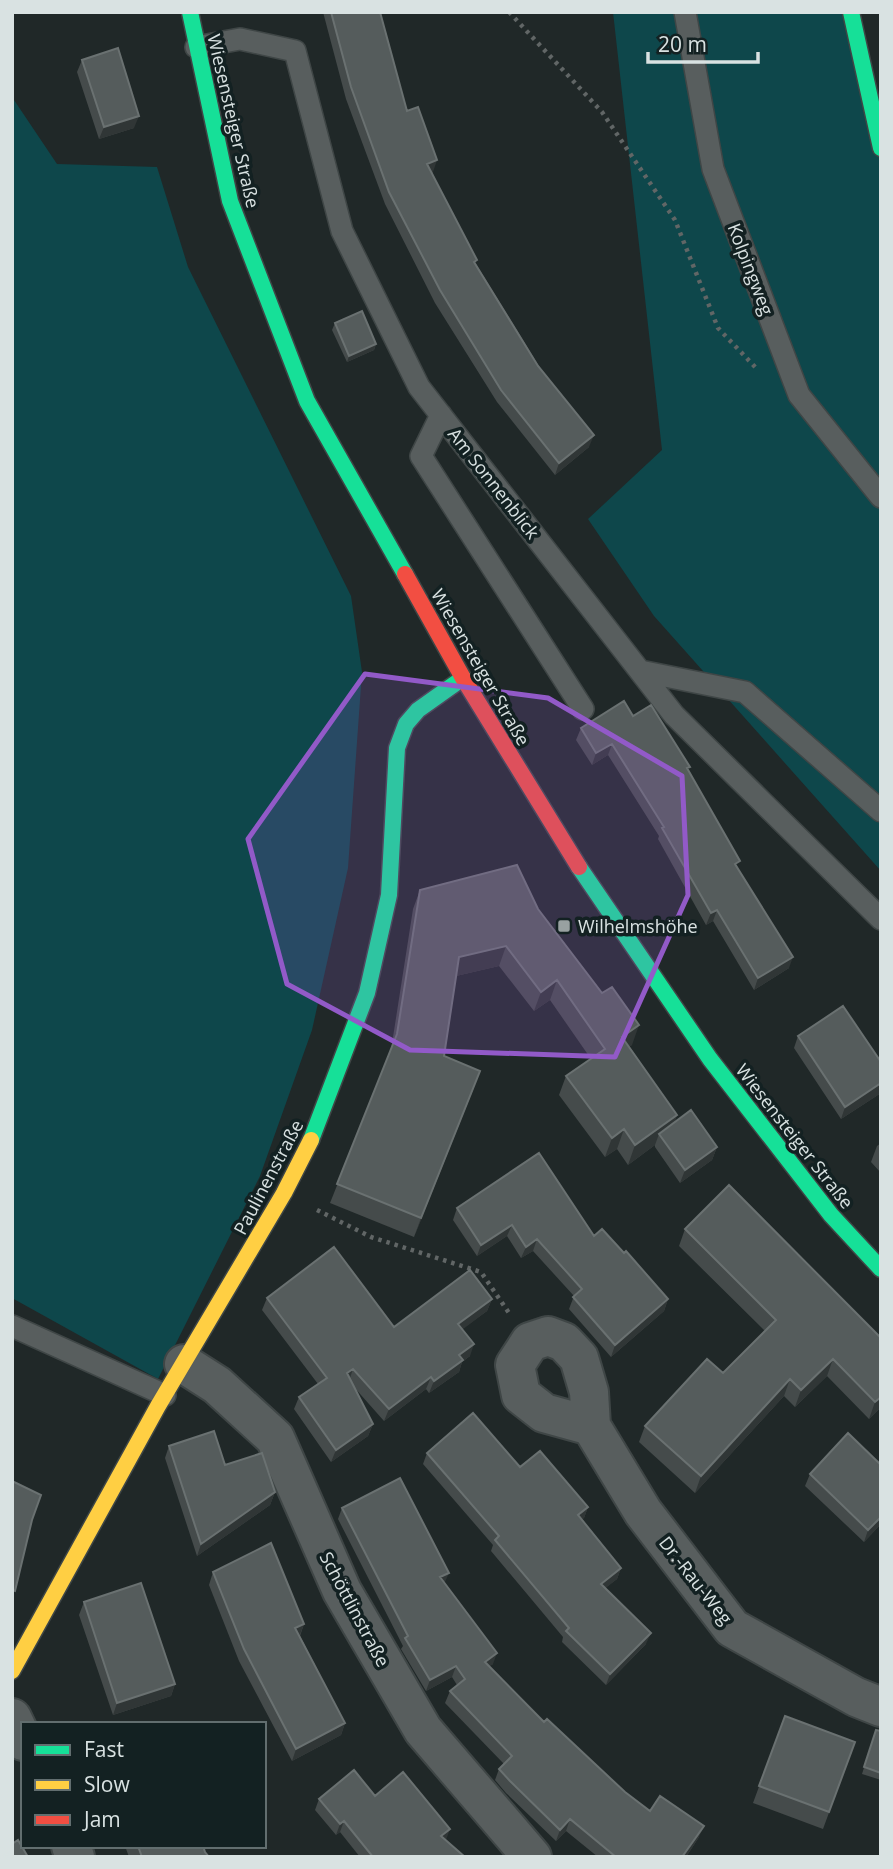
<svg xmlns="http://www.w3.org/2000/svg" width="893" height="1869" viewBox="0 0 893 1869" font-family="'Open Sans',sans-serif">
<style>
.green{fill:#0e474b}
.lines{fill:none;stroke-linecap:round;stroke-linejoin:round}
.lane-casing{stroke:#3f4646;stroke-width:24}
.street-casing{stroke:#3f4646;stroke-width:42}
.fast-casing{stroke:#3f4646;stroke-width:19}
.slow-casing{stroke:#3f4646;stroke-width:19}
.jam-casing{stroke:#3f4646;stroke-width:19}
.path{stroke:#616666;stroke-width:4.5;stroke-dasharray:3.5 5;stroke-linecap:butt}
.lane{stroke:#585e5e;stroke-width:21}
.street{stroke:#585e5e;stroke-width:38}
.fast{stroke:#16e098;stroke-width:16}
.slow{stroke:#ffcf43;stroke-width:16}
.jam{stroke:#f24e42;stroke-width:16}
.wall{fill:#454b4b}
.shaded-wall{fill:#303636}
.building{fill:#555c5c;stroke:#6a7171;stroke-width:2}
.marked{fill:#925ac8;fill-opacity:0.2;stroke:#925ac8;stroke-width:5;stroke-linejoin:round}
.poi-dot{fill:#98a1a1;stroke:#132122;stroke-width:2.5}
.labels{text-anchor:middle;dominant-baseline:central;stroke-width:7;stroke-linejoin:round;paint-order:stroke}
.street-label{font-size:18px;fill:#d9e2e2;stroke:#132122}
.poi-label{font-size:18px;fill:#d9e2e2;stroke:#132122;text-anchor:start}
</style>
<rect width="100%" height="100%" fill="#202828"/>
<!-- green -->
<path class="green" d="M613 12H844L881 152V871L654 616 588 519 662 450Z
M12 97 57 164 157 167 188 267 351 596 362 672 348 868 312 1030 260 1176 158 1379 12 1298Z"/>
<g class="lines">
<defs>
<path id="lane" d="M685 12 713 169 799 395 881 497
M196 47 240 39 295 51 342 231 419 387 674 715 881 919
M441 415 421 456 583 709
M640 671 745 692 881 811
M12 1326 165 1395"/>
<path id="street" d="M184 1364 217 1385 275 1438 342 1591 423 1730 532 1857
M591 1426 544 1413 521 1395 515 1365 530 1342 548 1336 564 1342 579 1358 589 1392 591 1426 643 1512 732 1628 856 1697 881 1707
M12 1718 23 1741
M71 1846 75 1857"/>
<path id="fast" d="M190 12 230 201 307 401 405 574
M851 12 881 148
M579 867 710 1059 831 1215 881 1269
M311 1140 367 993 389 895 397 748 406 724 418 710 463 678"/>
<path id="slow" d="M12 1671 158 1406 284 1193 311 1140"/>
<path id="jam" d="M405 574 463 678 579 867"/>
</defs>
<!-- lane casing -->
<use href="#lane" class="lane-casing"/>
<!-- street casing -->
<use href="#street" class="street-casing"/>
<!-- fast casing -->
<use href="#fast" class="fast-casing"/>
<!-- slow casing -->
<use href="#slow" class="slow-casing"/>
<!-- jam casing -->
<use href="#jam" class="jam-casing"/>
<!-- path -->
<path class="path" d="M509 12 602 112 675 220 718 328 757 369
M317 1210 371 1237 481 1272 509 1313"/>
<!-- lane -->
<use href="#lane" class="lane"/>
<!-- street -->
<use href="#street" class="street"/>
<!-- fast -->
<use href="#fast" class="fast"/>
<!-- slow -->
<use href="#slow" class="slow"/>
<!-- jam -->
<use href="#jam" class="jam"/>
</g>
<!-- wall -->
<path class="wall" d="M323 12H380L407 111 433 172 432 173 476 264 589 447 555 475 497 402 435 303 385 204 346 99Z
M82 60 134 128 99 139 77 72Z
M335 323 376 344 374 350 347 362 332 330Z
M633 716 688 770 789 968 754 990 713 921 706 925 658 839 659 836 608 755 592 765 576 740 581 728Z
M420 890 538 909 632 1045 629 1046 677 1115 674 1123 717 1147 712 1160 680 1183 655 1147V1145L628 1165 617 1149 605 1157 559 1095 566 1076 591 1059 550 1000 534 1011 499 966 456 976 444 1056 473 1090 414 1237 330 1203 391 1050 413 909Z
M798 1036 881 1062V1093L841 1119 794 1048Z
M881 1143V1173L871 1162 877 1146Z
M457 1208 594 1236 624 1253 668 1299 664 1311 611 1357 569 1309 574 1296 533 1251 521 1258 507 1236 477 1256 453 1220Z
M685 1229 881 1338V1407L869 1419 827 1376 795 1407 784 1396 695 1493 639 1442 645 1426 723 1373 765 1331 679 1246Z
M267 1298 394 1327 492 1299 487 1311 462 1329 470 1356 462 1362 459 1372 429 1393 426 1389 384 1421 353 1386 373 1424 368 1436 331 1462 294 1409 299 1397 318 1384 262 1310Z
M169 1446 225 1465 275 1492 270 1505 197 1556 165 1458Z
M427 1453 520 1467 588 1507 584 1518 582 1519 621 1568 617 1579 605 1588 646 1644 606 1685 562 1642 563 1637 491 1551 493 1545 423 1464Z
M881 1465V1524L864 1542 805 1486 810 1474Z
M342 1508 445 1584 493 1664 489 1666 544 1722 625 1792 650 1811 699 1837 686 1857H598L566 1831 556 1841 506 1793 495 1780 499 1769 504 1764 445 1703 450 1691 457 1685 452 1677 426 1691 401 1649 403 1646 338 1519Z
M213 1572 304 1624 300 1636 345 1723 341 1735 292 1761 239 1661 209 1585Z
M84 1602 175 1684 171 1696 113 1715 79 1615Z
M785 1716 855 1742 823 1829 753 1803Z
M876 1730 881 1731V1780L862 1774Z
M375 1796 446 1840 464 1857H360L340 1832 336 1835 315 1810 319 1799Z
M125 1846H203L205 1852 209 1857H129Z"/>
<!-- shaded-wall -->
<path class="shaded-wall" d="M139 116 134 128 99 139 104 127Z
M437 160 433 172 423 176 427 164Z
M376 344 374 350 347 362 349 356Z
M594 435 589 447 555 475 559 463Z
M612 744 608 755 592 765 596 753Z
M717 910 713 921 706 925 711 913Z
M506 946 499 966 452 977 459 957Z
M793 957 789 968 754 990 758 978Z
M557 980 550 1000 534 1011 541 992Z
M639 1025 632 1045 615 1056 622 1037Z
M480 1071 473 1090 414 1237 421 1218Z
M881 1083V1093L841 1119 845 1107Z
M677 1115 670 1135 659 1134 655 1145 628 1165 635 1145Z
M624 1129 617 1149 605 1157 612 1138Z
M717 1147 712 1160 680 1183 685 1170Z
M512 1225 507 1236 477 1256 481 1245Z
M537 1239 533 1251 521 1258 526 1247Z
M492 1299 487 1311 454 1336 458 1324Z
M668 1299 664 1311 611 1357 615 1345Z
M474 1344 470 1356 462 1362 459 1372 429 1393 434 1381 459 1355Z
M833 1359 827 1376 795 1407 801 1390Z
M353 1369 349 1381 347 1373Z
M431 1377 426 1389 384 1421 389 1409Z
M790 1379 784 1396 695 1493 701 1476Z
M881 1397V1407L869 1419 875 1402Z
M373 1424 368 1436 331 1462 336 1450Z
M275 1492 270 1505 197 1556 201 1544Z
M588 1507 584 1518 574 1526 578 1515Z
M881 1517V1524L864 1542 868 1530Z
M621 1568 617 1579 597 1595 601 1584Z
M449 1573 444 1584 440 1577Z
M304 1624 299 1637 295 1628Z
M651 1633 646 1644 606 1685 610 1674Z
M497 1653 493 1664 481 1673 485 1662Z
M456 1666 452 1677 426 1691 430 1680Z
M175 1684 171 1696 113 1715 117 1703Z
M345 1723 341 1735 292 1761 296 1749Z
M570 1819 566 1831 556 1841 560 1830Z
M344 1821 340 1832 336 1835 340 1824Z
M704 1826 699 1837 686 1857H682Z
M450 1829 446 1840 441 1836Z"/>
<!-- building -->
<path class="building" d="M331 12H380L407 111 418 107 437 160 427 164 477 260 474 262 538 366 594 435 559 463 501 390 440 290 389 192 351 87Z
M118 48 139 116 104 127 82 60Z
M362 311 376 344 349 356 335 323Z
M624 701 633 716 651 705 690 767 687 768 740 861 735 864 793 957 758 978 717 910 711 913 662 828 664 827 612 744 596 753 581 728Z
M517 865 538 909 602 993 612 987 639 1025 622 1037 677 1115 635 1145 624 1129 612 1138 566 1076 605 1049 557 980 541 992 506 946 459 957 444 1056 480 1071 421 1218 337 1184 397 1034 420 890Z
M843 1006 881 1062V1083L845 1107 798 1036Z
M691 1110 717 1147 685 1170 659 1134Z
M539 1153 594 1236 602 1229 624 1253 626 1251 668 1299 615 1345 573 1297 582 1289 537 1239 526 1247 512 1225 481 1245 457 1208Z
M729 1185 881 1338V1397L875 1402 833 1359 801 1390 790 1379 701 1476 645 1426 707 1359 723 1373 776 1320 685 1229Z
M334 1247 394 1327 470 1270 492 1299 458 1324 474 1344 459 1355 463 1360 434 1381 431 1377 389 1409 353 1369 347 1373 373 1424 336 1450 299 1397 327 1378 267 1298Z
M473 1413 520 1467 540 1451 588 1507 578 1515 621 1568 601 1584 651 1633 610 1674 566 1631 569 1628 495 1540 499 1536 427 1453Z
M214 1431 225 1465 262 1453 275 1492 201 1544 169 1446Z
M848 1433 881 1465V1517L868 1530 810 1474Z
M400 1478 449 1573 440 1577 497 1653 485 1662 544 1722 547 1719 625 1792 650 1811 660 1796 704 1826 682 1857H616L570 1819 560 1830 510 1781 499 1769 512 1756 450 1691 465 1679 456 1666 430 1680 405 1638 408 1636 342 1508Z
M12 1481 41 1495 32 1520 15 1591 12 1590Z
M271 1543 304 1624 295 1628 345 1723 296 1749 244 1649 213 1572Z
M141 1583 175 1684 117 1703 84 1602Z
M785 1716 855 1742 829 1812 759 1786Z
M876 1730 881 1731V1773L864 1767Z
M354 1770 375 1796 403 1772 450 1829 441 1836 465 1857H373L344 1821 340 1824 319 1799Z
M18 1840 28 1857H12V1844Z
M138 1846H203L205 1852 209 1857H142Z"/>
<!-- marked area -->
<path class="marked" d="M365 674 548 698 682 776 688 895 615 1057 410 1050 287 984 248 839Z"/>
<!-- markers -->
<rect class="poi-dot" x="557" y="919" width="14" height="14" rx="3.5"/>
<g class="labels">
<!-- street labels -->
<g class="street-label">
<text transform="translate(234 121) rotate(77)">Wiesensteiger Straße</text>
<text transform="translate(751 269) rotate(69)">Kolpingweg</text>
<text transform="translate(494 483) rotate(52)">Am Sonnenblick</text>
<text transform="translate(481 667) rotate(60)">Wiesensteiger Straße</text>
<text transform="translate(795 1136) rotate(52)">Wiesensteiger Straße</text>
<text transform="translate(268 1177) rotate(-62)">Paulinenstraße</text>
<text transform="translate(696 1580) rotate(52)">Dr.-Rau-Weg</text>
<text transform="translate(355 1609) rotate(62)">Schöttlinstraße</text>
</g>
<!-- poi labels -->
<g class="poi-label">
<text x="578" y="926">Wilhelmshöhe</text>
</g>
</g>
<!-- border -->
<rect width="893" height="1869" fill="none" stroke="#d9e2e2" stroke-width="28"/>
<!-- legend -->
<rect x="21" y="1722" width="245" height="126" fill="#132122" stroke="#626e6f" stroke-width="2"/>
<rect x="35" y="1745" width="35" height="10" fill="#16e098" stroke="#626e6f" stroke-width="2"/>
<text x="84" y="1757" font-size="21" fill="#d9e2e2">Fast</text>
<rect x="35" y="1780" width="35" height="10" fill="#ffcf43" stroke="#626e6f" stroke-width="2"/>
<text x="84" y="1792" font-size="21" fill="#d9e2e2">Slow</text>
<rect x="35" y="1815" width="35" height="10" fill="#f24e42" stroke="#626e6f" stroke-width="2"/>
<text x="84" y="1827" font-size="21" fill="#d9e2e2">Jam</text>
<!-- scale -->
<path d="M648 52v10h110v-10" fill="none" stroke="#d9e2e2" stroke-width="3.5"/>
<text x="658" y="52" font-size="21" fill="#d9e2e2" stroke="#132122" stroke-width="5" paint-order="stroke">20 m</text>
</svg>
